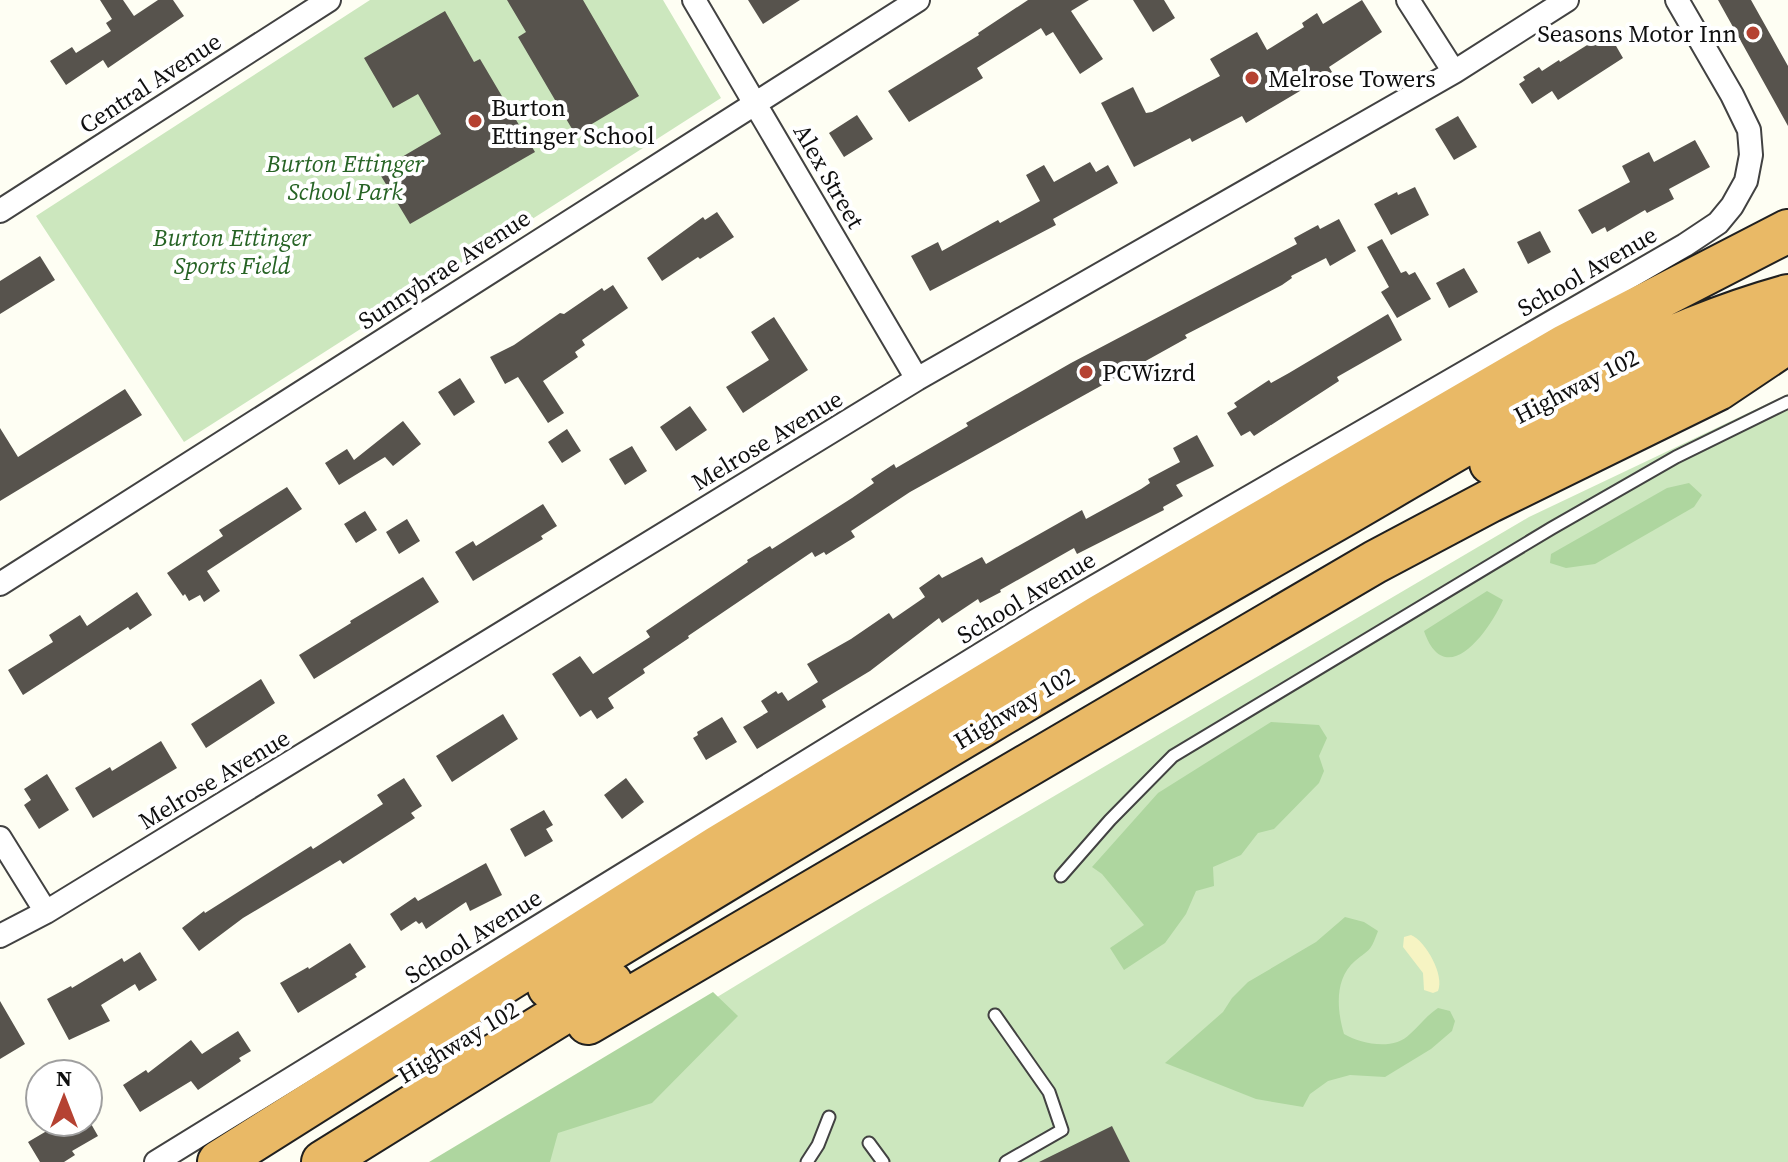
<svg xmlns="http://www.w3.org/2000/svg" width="1788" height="1162" viewBox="0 0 1788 1162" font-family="'Source Serif 4',serif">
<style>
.green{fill:#cce7be}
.forest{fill:#aed69f}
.sand{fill:#f6f4c3}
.building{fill:#57534d}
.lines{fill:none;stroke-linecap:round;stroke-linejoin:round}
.service-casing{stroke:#424242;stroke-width:15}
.minor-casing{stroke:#424242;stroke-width:26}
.motorway-casing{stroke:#202020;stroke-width:46}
.service{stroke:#fff;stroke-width:11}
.minor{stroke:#fff;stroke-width:22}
.motorway{stroke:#e9b966;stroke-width:42}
.poi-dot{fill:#b54232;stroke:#fff;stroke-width:3}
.labels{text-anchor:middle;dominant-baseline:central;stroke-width:8;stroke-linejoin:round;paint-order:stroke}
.poi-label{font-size:24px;fill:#0f0f0f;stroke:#fff;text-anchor:start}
.street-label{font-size:24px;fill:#0f0f0f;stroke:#fff}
.park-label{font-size:24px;font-style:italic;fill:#266324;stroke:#fff}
</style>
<rect width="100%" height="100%" fill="#fefef3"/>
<!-- green -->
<path class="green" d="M370 0H663L721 98 184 442 36 216Z
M1788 394V1162H446L862 909 1529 517Z"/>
<!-- forest -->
<path class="forest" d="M1689 483 1702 495 1694 507 1595 564 1566 568 1550 563 1551 554 1667 488Z
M1487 591 1503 600C1489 632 1445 692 1424 631Z
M1271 722 1319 725 1327 738 1319 756 1324 771 1319 783 1274 829 1258 833 1241 855 1213 867 1214 886 1196 891 1186 914 1165 943 1124 970 1110 948 1144 925 1102 874 1092 867 1158 793Z
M1345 917 1364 922 1378 931C1370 952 1371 948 1355 961 1334 979 1337 1010 1344 1034 1361 1044 1394 1051 1410 1034 1420 1025 1426 1016 1438 1008L1450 1011 1455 1021 1452 1031 1431 1049 1385 1077 1350 1075 1328 1081 1310 1094 1303 1107 1256 1099 1165 1063 1223 1012 1232 998 1248 982 1316 942Z
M713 992 738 1016 652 1103 558 1133 550 1162H429Z"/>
<!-- sand -->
<path class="sand" d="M1411 935C1426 941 1445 976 1438 991L1433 993 1424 990 1423 973 1403 947 1404 937Z"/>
<!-- building -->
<path class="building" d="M100 0H123L134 16 158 0H173L184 16 108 68 103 60 66 85 50 61 72 47 76 53 111 31 106 23 112 19Z
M507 0H583L639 96 575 134 518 37 526 32Z
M748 0H800L763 24Z
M1028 0H1089L1071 11 1103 59 1080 74 1053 32 1046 36 1041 28 977 68 983 78 909 122 888 91 979 35 978 33Z
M1133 0H1164L1175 18 1153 32Z
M1362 0 1382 32 1329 67 1332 72 1246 123 1242 116 1192 142 1190 138 1134 167 1101 103 1133 87 1146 113 1152 112 1220 76 1210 59 1257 32 1267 50 1304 27 1302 23 1317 13 1323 24Z
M1718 0H1751L1788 66V126Z
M445 11 474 62 480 59 535 152 410 224 378 171 441 134 418 94 393 108 364 58Z
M1608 32 1623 58 1558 100 1552 91 1532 104 1519 84 1525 80 1523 77 1539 67 1542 71 1559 60 1560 62Z
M857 115 873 139 844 157 829 133Z
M1458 116 1477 147 1454 160 1435 129Z
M1695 140 1710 167 1669 189 1674 199 1647 213 1645 210 1607 232 1605 227 1592 234 1578 210 1630 182 1622 166 1649 152 1654 162Z
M1090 162 1096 172 1108 165 1118 183 1053 219 1056 225 930 291 911 256 938 242 942 251 998 220 1000 223 1040 201 1026 175 1044 165 1054 182Z
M1415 187 1429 215 1391 235 1374 204 1397 192 1398 195Z
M717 212 734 237 700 259 698 257 662 281 647 258 703 217 705 220Z
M1339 219 1356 251 1330 266 1326 258 1291 276 1292 278 1282 285 1185 335 1187 338 910 492 851 531 855 537 826 555 824 552 815 557 812 552 688 636 689 638 643 669 645 673 608 698 614 708 597 719 591 710 580 717 552 674 580 656 593 674 650 637 646 631 748 562 747 560 770 546 772 549 852 498 874 483 871 479 894 464 896 468 968 426 966 423 1071 363 1297 244 1294 238 1318 225 1320 229Z
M1540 231 1551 252 1528 264 1517 242Z
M1382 239 1401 273 1406 271 1409 275 1415 272 1431 299 1397 318 1381 292 1389 287 1367 247Z
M40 256 55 280 0 314V281Z
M1464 268 1478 292 1449 308 1436 283Z
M613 285 628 308 582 340 585 345 575 352 578 357 543 381 564 413 548 423 518 377 505 384 490 357 514 345 560 313 564 314 602 288 604 291Z
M1388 314 1402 340 1337 377 1339 381 1254 436 1250 431 1241 436 1227 413 1237 407 1234 403 1269 380 1271 383 1289 373Z
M774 317 808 370 743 413 726 387 769 360 751 332Z
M460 378 475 402 454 416 438 392Z
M125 389 142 415 0 501V428L18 457Z
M690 406 707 430 676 451 660 427Z
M403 421 421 444 393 466 385 457 339 485 325 463 347 449 354 460Z
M567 429 581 451 562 463 548 442Z
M1197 435 1214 466 1176 485 1183 496 1163 507 1164 510 1077 554 1074 548 1000 590 1001 592 980 603 978 599 942 623 939 618 870 671 822 700 826 707 757 749 743 727 768 712 761 701 776 691 778 694 782 692 788 701 818 682 807 664 851 639 889 613 893 619 925 597 919 588 939 574 942 578 982 557 986 564 1082 510 1086 519 1141 489 1150 483 1148 479 1180 462 1173 448Z
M632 446 647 471 625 485 609 459Z
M287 487 302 509 207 571 220 591 204 602 200 595 189 601 185 594 183 596 167 573 223 536 219 530Z
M543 504 557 526 541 536 543 539 473 581 455 552 473 541 476 546Z
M365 511 377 530 356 543 344 524Z
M407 519 420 541 399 554 386 532Z
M423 577 439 602 314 679 299 655 351 623 350 621Z
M137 592 152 615 130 630 128 627 23 695 8 670 53 642 49 635 80 615 87 626Z
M261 679 275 703 206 748 191 724Z
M503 714 518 739 452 782 436 756Z
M722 717 737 742 706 760 693 738 698 735 697 732Z
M161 741 177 768 93 818 75 788 110 767 112 771Z
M47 774 69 810 39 829 24 805 31 800 24 789Z
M404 778 422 806 411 813 415 818 343 864 340 860 243 918 199 951 182 928 204 911 205 913 311 846 313 849 383 804 377 795Z
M626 778 644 802 622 819 604 795Z
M544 810 553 825 546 829 553 841 525 857 510 829Z
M486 863 502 895 470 911 466 902 426 929 422 922 419 924 416 921 401 931 390 914 415 897 418 901Z
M350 943 366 967 355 974 357 977 298 1013 280 983 308 967 309 969Z
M140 952 157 980 139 991 135 984 101 1005 110 1021 69 1040 47 999 71 986 72 988 122 958 124 962Z
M0 1001 25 1044 0 1059Z
M238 1031 251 1051 239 1058 241 1061 198 1090 191 1081 140 1112 123 1085 146 1070 148 1073 191 1040 202 1054Z
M62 1122H90L98 1136 72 1151 75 1155 64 1162H40L28 1142Z
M1112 1126 1130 1162H1039Z"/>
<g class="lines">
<defs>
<path id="service" d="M1061 876 1110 820 1173 756 1552 528 1676 457 1788 402
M995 1015 1049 1092 1062 1130 1006 1162
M869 1143 883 1162
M807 1162 818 1145 829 1117"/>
<path id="minor" d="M694 0 917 379
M1408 0 1454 72
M0 211 329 0
M0 584 918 0
M0 838 46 912
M0 936 46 912 917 379 1454 72 1567 0
M156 1162 1035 621 1685 245 1718 223 1732 206 1746 181 1751 155 1749 130 1732 95 1677 0"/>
<path id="motorway" d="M1491 463C1586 412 1683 359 1788 330
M549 987C810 829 1070 670 1335 520 1478 438 1628 340 1788 296
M588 1023 1375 562 1490 501 1718 389 1779 348
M219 1162 718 847 1102 615 1565 346 1788 231
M323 1162 611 983"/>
</defs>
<!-- service casing -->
<use href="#service" class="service-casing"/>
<!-- minor casing -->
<use href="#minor" class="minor-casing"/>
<!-- motorway casing -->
<use href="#motorway" class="motorway-casing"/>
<!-- service -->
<use href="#service" class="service"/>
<!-- minor -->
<use href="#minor" class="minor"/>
<!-- motorway -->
<use href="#motorway" class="motorway"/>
</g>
<!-- markers -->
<g class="poi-dot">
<circle cx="1753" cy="33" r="8"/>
<circle cx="1252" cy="78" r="8"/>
<circle cx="475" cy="121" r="8"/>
<circle cx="1086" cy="372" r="8"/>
</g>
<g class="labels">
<!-- poi labels -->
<g class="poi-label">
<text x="1737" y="33" text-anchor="end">Seasons Motor Inn</text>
<text x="1268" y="78">Melrose Towers</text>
<text x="491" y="107">Burton<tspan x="491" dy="28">Ettinger School</tspan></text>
<text x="1102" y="372">PCWizrd</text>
</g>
<!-- street labels -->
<g class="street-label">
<text transform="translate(150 83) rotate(-33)">Central Avenue</text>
<text transform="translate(829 176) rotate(60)">Alex Street</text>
<text transform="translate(444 269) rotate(-33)">Sunnybrae Avenue</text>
<text transform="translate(1587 271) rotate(-30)">School Avenue</text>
<text transform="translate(1576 386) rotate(-27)">Highway 102</text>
<text transform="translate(767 440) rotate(-31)">Melrose Avenue</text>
<text transform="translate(1026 597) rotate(-31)">School Avenue</text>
<text transform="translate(1014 708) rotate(-31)">Highway 102</text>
<text transform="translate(214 779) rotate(-31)">Melrose Avenue</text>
<text transform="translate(473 936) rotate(-32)">School Avenue</text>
<text transform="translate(458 1042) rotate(-31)">Highway 102</text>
</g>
<!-- park labels -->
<g class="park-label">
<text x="345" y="163">Burton Ettinger<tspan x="345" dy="28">School Park</tspan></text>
<text x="232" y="237">Burton Ettinger<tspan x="232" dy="28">Sports Field</tspan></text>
</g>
</g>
<!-- north arrow -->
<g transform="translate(64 1098)"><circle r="38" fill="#ffffff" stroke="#9f9f9f" stroke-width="2"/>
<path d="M0-6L14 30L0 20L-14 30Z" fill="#b54232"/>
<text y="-12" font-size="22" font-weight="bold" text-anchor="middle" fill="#0f0f0f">N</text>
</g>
</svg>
